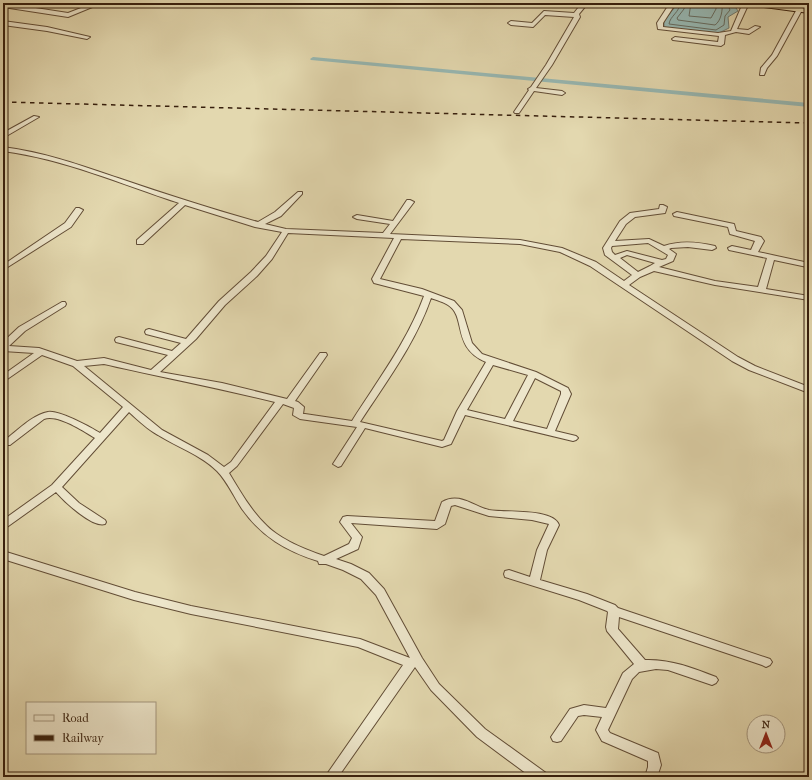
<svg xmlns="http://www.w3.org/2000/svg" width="812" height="780" viewBox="0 0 812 780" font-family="'IM FELL French Canon',serif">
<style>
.water{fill:#97b8b3;stroke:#717b71}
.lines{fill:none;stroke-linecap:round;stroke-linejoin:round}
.shore{stroke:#676c60;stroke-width:1}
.canal{fill:#97b8b3;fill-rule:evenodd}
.minor-casing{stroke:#624d36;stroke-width:2}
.highway-casing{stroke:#371f0d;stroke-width:2}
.minor{fill:#ede6cb;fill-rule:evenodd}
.highway{fill:#e3d8af;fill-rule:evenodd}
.rail{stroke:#371f0d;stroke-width:1.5;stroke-dasharray:4.5 4.5;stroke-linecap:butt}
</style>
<rect width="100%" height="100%" fill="#e3d8af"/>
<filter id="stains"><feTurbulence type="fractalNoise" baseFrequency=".005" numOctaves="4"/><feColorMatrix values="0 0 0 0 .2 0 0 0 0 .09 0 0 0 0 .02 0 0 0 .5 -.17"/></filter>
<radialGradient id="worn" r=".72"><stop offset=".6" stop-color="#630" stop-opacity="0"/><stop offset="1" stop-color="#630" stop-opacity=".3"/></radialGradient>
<!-- water -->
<path class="water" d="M678 3H721L734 5 738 11 728 17 729 28 717 34 681 31 664 27V21Z"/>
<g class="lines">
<!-- shore -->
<path class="shore" d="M680 3C680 12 670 16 669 24L716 30 724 25 725 16 730 10 727 3
M685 3 684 9 677 18 678 20 715 25C721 21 723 10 722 3
M691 3 689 16 711 18 716 9V3"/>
<!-- canal -->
<path class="canal" d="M313 57 809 103V107L311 60 310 59Z"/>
<defs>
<path id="minor" d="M3 3 68 13 94 3H102L68 17 3 7Z
M582 3H588L579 14 580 17 552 65 536 88 562 91 565 93 562 95 534 91 519 113H515L514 112 529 90 528 89 531 87 546 65 574 17 545 15 533 27 511 25 508 23 511 21 532 23 544 11 574 13Z
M670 3H676L663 23V27L718 33 731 31 743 3H749L737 29 748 30 755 26 760 27 749 34 736 32 725 35 724 44 721 46 673 40 672 39 675 37 718 42 719 36 658 29 657 23Z
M797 9 802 10 777 56 767 68 764 75H760L761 68 772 55Z
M3 21 47 27 90 37 87 39 47 31 3 25Z
M34 116 39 117 3 138V133Z
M3 147C43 152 80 165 118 178 165 194 211 209 258 222L275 212 298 192H302V194L281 216 265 224 286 229 383 233 390 224 357 219 353 217 357 215 393 221 407 200H410L414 202 390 234 520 240 562 248 596 262 624 281 632 275 605 255 603 248 620 221 630 213 659 209 660 205H663L667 207 665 213 635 217 626 224 615 241 649 239 664 246C681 240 698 242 715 246L716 248 712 250 688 247 671 248 669 249 676 254 673 261 659 267 715 281 758 287 767 258 729 250 728 248 732 246 751 250 755 241 730 234 728 227 674 216 673 214 677 212 734 224 736 231 761 237 764 241 758 252 809 263V267H807L774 260 766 289 809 296V300L715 285 654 271 640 277 629 285 738 357 755 366 809 387V393L749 370 732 361 590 266 560 252 520 244 401 239 380 279 422 289 454 301 462 310 472 343 482 354 536 372 568 388 571 394 555 431 576 436 578 438 576 440 573 441 465 415 451 444 442 447 365 428 341 466 338 467 333 464 357 427 300 419 293 415 294 408 283 404 237 466 229 473C240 491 251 511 267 526 280 539 306 550 324 556L349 544 352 538 340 522 343 517 347 516 435 521 442 502C459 492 473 506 489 510 505 513 553 508 559 525L547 550 540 580 587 594 615 605 618 608 770 659 772 662 770 665 766 667 762 665 619 617 618 629 645 660C670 659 693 668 716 677L718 680 716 683 712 685 668 670 656 669 639 672 632 679 608 730 610 733 658 753 661 765 657 777H645L648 767V761L602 741 596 730 602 717 584 715 578 716 561 741 557 742 553 741 551 737 570 709 584 705 606 708 623 673 634 664 607 631 606 627 608 612 607 611 579 600 505 577 504 574 505 571 509 570 530 577 537 550 549 524 532 520 489 516 455 505 451 506 445 524 437 529 351 523 362 537 358 549 336 559 351 564 369 573 384 589 422 658 439 684 485 729 546 773 547 777H531L477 737 431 690 415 667 338 777H325L403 665 358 647 191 614 134 600 3 559V551L135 592 191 606 360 639 410 658 376 595 361 579 343 570 326 564H319L318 561C286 551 262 537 242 509 234 497 227 481 217 471 201 455 177 447 158 435 147 429 138 420 129 412L62 487 79 503 105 520 106 522 105 524C92 528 64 501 56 492L7 527 3 529V520L52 485 95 438C83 431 58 414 44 419L10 445H4V441C17 431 32 415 48 412 59 410 90 427 100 433L123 407 73 366 42 355 3 382V375L34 353 3 351V342L19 327 62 302H65L66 304 65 306 25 331 9 346 39 348 77 361 104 358 151 370 168 355 116 342 115 340 116 338 119 337 172 351 181 343 146 334 145 332 146 330 149 329 186 339 219 301 251 272 266 256 282 232 255 227 185 205 143 244H137V240L179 203C121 184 64 159 3 151ZM288 233 394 238 372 279 374 283 424 296C407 342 378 380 352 421L305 414H303L304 407 298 402 295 401 327 355 326 353H320L287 399 222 383 160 372 196 339 225 305 257 276 272 259ZM648 243 668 255 666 259 662 260 627 251 615 255 612 252 611 248 612 246ZM627 255 655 263 650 266 638 272 620 258ZM431 298C436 300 444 302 448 305 467 317 451 347 486 362L457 411 444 440 442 441 360 422C386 382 415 344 431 298ZM104 364C161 377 218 388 275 402L231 462 224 467 208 455 162 430 84 366ZM493 365 528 375 505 419 467 410ZM535 378 561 391V394L547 429 513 421Z
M76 208H79L83 210 71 227 3 270V265L65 223Z"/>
<path id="highway" d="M745 3H766L809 9V13L749 5Z"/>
</defs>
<!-- minor casing -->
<use href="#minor" class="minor-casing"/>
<!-- highway casing -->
<use href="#highway" class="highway-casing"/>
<!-- minor -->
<use href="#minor" class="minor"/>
<!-- highway -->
<use href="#highway" class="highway"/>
<!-- rail -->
<path class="rail" d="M3 102 809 123"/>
</g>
<!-- margin -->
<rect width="812" height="780" fill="none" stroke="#e3d8af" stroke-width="16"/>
<rect x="4" y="4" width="804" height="772" fill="none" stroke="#371f0d" stroke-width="2"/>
<rect x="8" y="8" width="796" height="764" fill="none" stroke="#371f0d"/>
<!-- legend -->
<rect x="26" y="702" width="130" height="52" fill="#ede6cb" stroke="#a4967f"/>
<rect x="34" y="715" width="20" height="6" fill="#ede6cb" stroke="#a4967f"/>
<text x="62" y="722" font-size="12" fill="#371f0d">Road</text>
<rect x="34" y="735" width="20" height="6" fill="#371f0d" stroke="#a4967f"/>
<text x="62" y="742" font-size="12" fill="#371f0d">Railway</text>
<!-- north arrow -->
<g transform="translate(766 734)"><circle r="19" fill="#ede6cb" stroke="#a4967f"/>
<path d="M0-3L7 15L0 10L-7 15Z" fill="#8f2418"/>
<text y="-6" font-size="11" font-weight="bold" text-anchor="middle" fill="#371f0d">N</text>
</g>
<rect width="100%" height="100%" filter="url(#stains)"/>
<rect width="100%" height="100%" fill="url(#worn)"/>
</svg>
